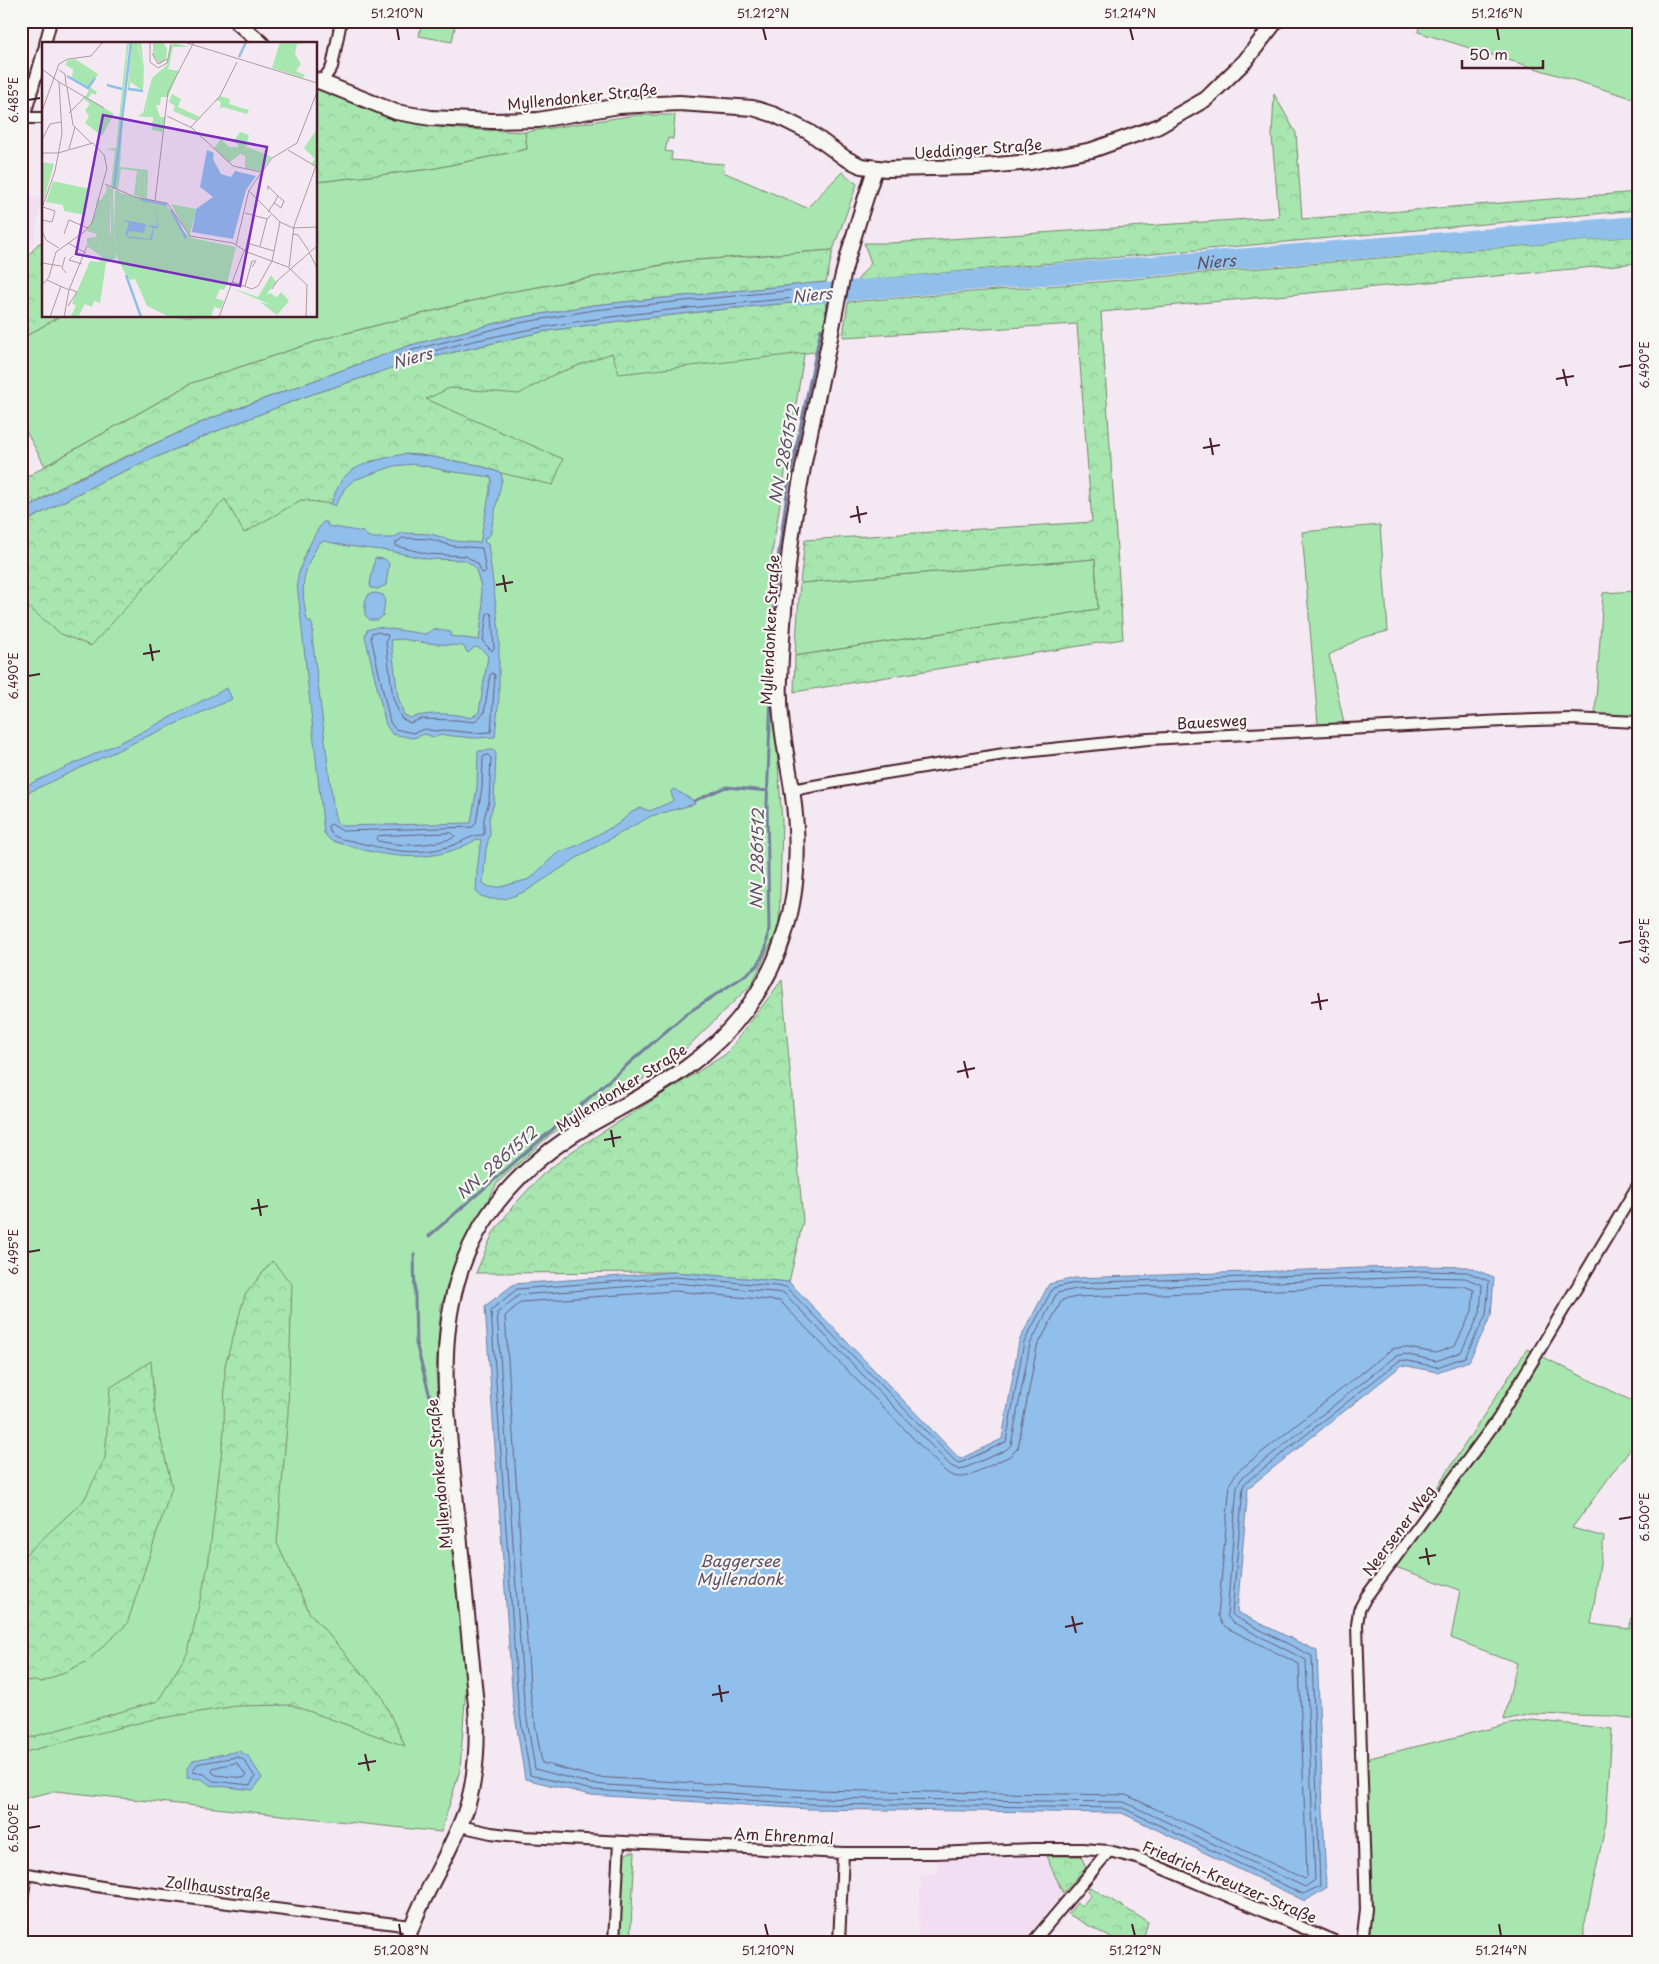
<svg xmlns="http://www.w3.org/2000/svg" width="1659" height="1964" viewBox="0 0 1659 1964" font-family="'Playpen Sans',sans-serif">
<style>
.built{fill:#f2def2}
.grass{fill:#a7e7af;stroke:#78836d}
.forest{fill:url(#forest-crowns);stroke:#78836d}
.water{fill:#91bfeb;stroke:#757f9e;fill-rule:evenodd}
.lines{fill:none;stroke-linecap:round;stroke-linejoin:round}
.shore{stroke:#665f78;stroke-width:1}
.stream{stroke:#757f9e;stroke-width:3}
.river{stroke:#91bfeb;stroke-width:20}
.street-casing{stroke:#4a1f2b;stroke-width:14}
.secondary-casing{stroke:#4a1f2b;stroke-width:18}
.street{stroke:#f6f6f2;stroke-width:10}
.secondary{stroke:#f6f6f2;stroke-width:14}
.ticks{fill:none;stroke:#4a1f2b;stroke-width:2}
.labels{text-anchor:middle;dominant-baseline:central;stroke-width:4.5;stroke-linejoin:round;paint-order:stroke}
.street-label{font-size:15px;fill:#4a1f2b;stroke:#f6f6f2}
.water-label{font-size:16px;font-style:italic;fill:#5f4f65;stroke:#f6f6f2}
.inset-river{fill:none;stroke:#91bfeb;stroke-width:2.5}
.inset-road{fill:none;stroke:#b098a2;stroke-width:1}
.view{fill:#7b2cbf;fill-opacity:0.15;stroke:#7b2cbf;stroke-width:2.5}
.inset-edge{fill:none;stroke:#4a1f2b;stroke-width:2.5}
.neatline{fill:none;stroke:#4a1f2b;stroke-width:2}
.ticks-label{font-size:12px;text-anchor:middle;fill:#4a1f2b}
</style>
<defs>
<pattern id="forest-crowns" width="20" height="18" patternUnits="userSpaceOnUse" patternTransform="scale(1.25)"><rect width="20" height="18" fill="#a7e7af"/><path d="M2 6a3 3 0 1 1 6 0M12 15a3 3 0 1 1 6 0" fill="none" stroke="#91c697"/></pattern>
</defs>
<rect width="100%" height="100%" fill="#f4e8f2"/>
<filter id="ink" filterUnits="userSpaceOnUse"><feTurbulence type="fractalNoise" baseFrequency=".02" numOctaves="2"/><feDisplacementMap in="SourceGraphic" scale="10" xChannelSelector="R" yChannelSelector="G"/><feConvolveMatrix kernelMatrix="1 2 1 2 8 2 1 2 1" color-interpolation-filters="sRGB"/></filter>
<g filter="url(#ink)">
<!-- built -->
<path class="built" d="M21 193 42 198 34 242 21 257Z
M1046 1856 1063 1893 1022 1943H918L921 1875 937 1873V1861Z"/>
<!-- grass -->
<path class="grass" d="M422 21H456L452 42 419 36Z
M1421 21H1638V100L1418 32Z
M636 115H675L673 139 668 138 665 151 672 152 671 160 724 164 723 172 807 208 842 172 857 184 833 250 684 261 504 293 327 338 192 383 45 466 21 422V339L60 316H316V182L431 169 527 149 525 132Z
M807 336 772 553 774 706 782 822 779 927 752 984 673 1061 551 1134 498 1182 464 1242 441 1306 436 1371 448 1513 466 1685 460 1770 441 1832 55 1791 21 1799V557L277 435 552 359Z
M1380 525 1388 631 1361 638 1329 655 1344 723 1318 724 1302 532Z
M1095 559 1098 609 795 656 800 583Z
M1638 591V717L1595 715 1603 593Z
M1527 1349 1638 1404V1438L1572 1528 1604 1537 1591 1624 1629 1629 1638 1591V1719L1613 1716 1531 1714 1504 1720 1517 1663 1451 1638 1460 1590 1387 1564Z
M1532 1720 1612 1729 1606 1822 1584 1927V1943H1370L1365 1759 1505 1725Z
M630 1852H635L630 1943H619L623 1858 626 1854Z"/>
<!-- forest -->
<path class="forest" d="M316 89 385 116 421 125 463 129 525 132 527 149 431 169 316 182Z
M1274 94 1296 133 1302 219 1638 192V210L877 279 867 286 855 283 871 263 864 243H890L1279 217 1272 137Z
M1638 236V263L1101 312 1123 639 794 692 795 656 1098 609 1095 559 800 583 805 540 1092 522 1077 324 843 337 848 302 1098 282Z
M44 241V316H60L21 339V264L38 244Z
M833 250 826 282 593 305 513 319 411 345 209 419 67 483 21 512V480L42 468 192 383 327 338 504 293 686 261Z
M825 300 827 328 824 351 619 374 612 353 553 375 519 394 450 388 426 399 563 459 553 485 501 473 478 465 420 455 371 461 342 480 331 504 301 500 244 533 225 499 91 646 61 634 21 601V524L104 480 212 433 304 397 407 363 541 332 603 323 725 309Z
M782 980 803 1221 789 1282 675 1272 476 1273 493 1233 514 1205 541 1176 571 1152 726 1054Z
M272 1261 292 1284 288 1413 277 1543 309 1612 381 1695 405 1746 292 1705 236 1706 150 1720 21 1753V1748L29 1738 158 1701 188 1652 208 1566 224 1431 225 1365 245 1295Z
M151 1361 155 1415 172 1487 127 1624 86 1662 43 1682 21 1680V1559L84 1500 105 1458 110 1388Z
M1046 1856H1081L1086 1868 1063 1893Z
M1090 1887 1148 1922 1142 1943H1120L1068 1914 1077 1903 1082 1906 1091 1895 1087 1892Z"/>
<!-- water -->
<path class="water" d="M826 282 825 300 725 309 603 323 541 332 407 363 304 397 212 433 104 480 21 524V513L67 484 209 419 411 345 513 319 593 305Z
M403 454 420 455 478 465 501 473 502 479 490 535 484 539 485 543 488 544 499 630V697L495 737 474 738 443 735 433 737 425 734 413 738 392 734 386 725 365 636 367 630 377 627 425 634 434 629 451 632 450 636 479 640 483 609 480 583 475 567 465 560 428 559 389 551 347 546 324 541 319 543C302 573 300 585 307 620L311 622 313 627 312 636 334 813 337 823 342 826 471 823 477 787 478 751 494 750 496 754 494 803 489 818 490 833 486 849 483 883 489 887H500L530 879 557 853 576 846 618 824 632 812 641 808 650 811 673 801 671 791 674 789 694 801 695 804 651 816 583 854 528 890 514 896 504 899H491L481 896 476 892 477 871 481 840 477 839C430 868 379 856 330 840L324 833 297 583C299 565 312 537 323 522H327L328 526 363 532 367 536 373 538H393L402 533 431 534 454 541 480 543 490 490V484L492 482 491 477 447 471 415 464 394 466 354 480 345 488 335 506 331 504C334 496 337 488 341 481 353 463 383 459 403 454ZM401 639 426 643 463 646 468 653 475 647 480 648 488 656 479 712 471 718C455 713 427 712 411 718L404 715 398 697 391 640Z
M375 558 385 559 389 563 386 585 378 589 371 588 370 584Z
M376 593 383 595 385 599 383 616 378 620H370L365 615V602L369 594Z
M227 688 232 699 146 737 21 796V788L134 736Z
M1422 1266 1468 1267 1494 1277 1491 1316 1469 1361 1437 1372 1402 1365 1248 1488 1237 1612 1317 1651 1326 1888 1305 1901 1122 1813 808 1809 591 1795 525 1779 513 1703 485 1306 514 1284 675 1272 789 1282 960 1459 1002 1439 1019 1341 1049 1284 1075 1278Z
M239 1751 248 1756 262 1778 253 1790 210 1785 202 1779 187 1778V1768L194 1760Z"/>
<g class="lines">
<!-- shore -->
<path class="shore" d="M818 288 820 291 818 296C677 309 532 319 396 362L393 360 395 357 413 350 514 324 594 310Z
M403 538 430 539 453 546 482 548 486 572 482 573 478 564 466 556 428 554 396 546V543Z
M490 613 492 615 494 648 492 651 483 642 487 614Z
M377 632 388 635 386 642 393 698 401 718 410 723 421 719 457 720 474 722 484 713 490 675 492 673 495 675 491 732 474 733 444 730 434 731 425 729 413 733 395 729 390 722 371 637 372 633Z
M488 755 491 758 489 802 484 818V835C472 834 463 842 451 846 413 857 389 850 352 841 342 839 329 838 328 826L331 824 343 831 473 827 476 823 482 788 483 757Z
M452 833 455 836 451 839C423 846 406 847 378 841L376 839 378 836Z
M1422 1271 1467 1272 1489 1281 1486 1315 1465 1357 1437 1367 1403 1360 1399 1361 1245 1483 1243 1487 1232 1614 1235 1617 1312 1656 1320 1886 1303 1894 1123 1808 808 1804 592 1790 530 1775 518 1702 491 1310 517 1289 675 1277 786 1287 956 1462 960 1463 1006 1442 1024 1342 1053 1288 1075 1283Z
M1422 1277 1465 1278 1482 1285 1480 1313 1461 1352 1436 1361 1404 1354 1396 1356 1242 1478 1237 1486 1227 1616 1232 1622 1306 1660 1315 1880 1305 1887 1124 1802 808 1798 592 1784 535 1769 524 1701 497 1313 519 1295 675 1283 784 1293 951 1466 960 1470 1006 1450 1011 1445 1030 1344 1057 1293 1076 1289Z
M1422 1285 1464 1286 1474 1290 1472 1311 1455 1346 1436 1353 1403 1347 1392 1349 1237 1472 1230 1483 1218 1615 1222 1624 1229 1629 1299 1664 1307 1876 1305 1879 1126 1795 809 1790 594 1777 542 1763 531 1700 505 1316 521 1302 675 1291 780 1301 946 1472C953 1477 960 1478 968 1476L1010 1456 1018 1448 1037 1347 1062 1300 1077 1297Z
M238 1757 244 1760 255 1777 250 1785 213 1781 204 1774 192 1772 197 1764Z
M237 1763 246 1775 244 1778 216 1775 212 1772 213 1768Z"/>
<!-- stream -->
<path class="stream" d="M826 312 829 292
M694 801 726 787 768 791
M429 1236 686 1014 744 976 758 965 766 948 769 928 767 804 775 581 788 486 821 329
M414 1254 416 1343 437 1424"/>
<!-- river -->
<path class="river" id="s1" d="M799 295 1638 226"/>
<defs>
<path id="street" d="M45 44 51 21
M321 83 332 67 341 21
M21 118H44
M24 118 44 49
M792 790 880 774 1004 754 1148 739 1504 721 1571 719 1638 722
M460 1826 491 1833 525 1837 843 1853H936L1032 1849H1082L1109 1851 1140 1859 1339 1943
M21 1873 108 1888 411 1926
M21 1905 26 1874
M614 1943 619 1842
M839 1943 843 1853
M1032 1943 1109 1851
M1362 1943 1366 1909 1357 1625 1359 1610 1366 1597 1498 1419 1638 1185"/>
<path id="secondary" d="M236 21 262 44
M316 80 396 112 431 118 492 121 538 120 619 106 679 103 753 108 775 115 809 132 845 158 861 166 887 169 975 167 1031 162 1092 150 1157 127 1206 99 1245 61 1276 21
M406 1943C421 1895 451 1854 467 1807 477 1774 478 1740 476 1705 469 1635 462 1564 455 1493 448 1423 437 1351 457 1282 476 1214 525 1163 584 1128 618 1108 655 1091 687 1067 733 1034 769 987 785 932 800 885 799 837 792 789 786 752 778 716 780 679 782 628 786 576 793 526 800 475 812 425 822 375 830 342 835 308 843 275 852 239 864 204 875 169"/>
</defs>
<!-- street casing -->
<use href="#street" class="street-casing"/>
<!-- secondary casing -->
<use href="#secondary" class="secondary-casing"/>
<!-- street -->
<use href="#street" class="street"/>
<!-- secondary -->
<use href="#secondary" class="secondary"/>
</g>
</g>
<!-- ticks -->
<path class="ticks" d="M397 28 399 40M763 28 766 40M1130 28 1133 40M1497 28 1499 40M28 100 40 98M1619 367 1632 365M1563 369 1567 386M1556 379 1574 376M1210 438 1213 455M1203 448 1220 445M857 506 860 523M850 517 867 513M503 575 506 592M496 585 513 582M150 644 153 661M143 654 160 651M28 676 40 674M1619 943 1632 941M1318 993 1321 1010M1311 1003 1328 1000M964 1061 968 1078M957 1072 975 1068M611 1130 614 1147M604 1140 621 1137M258 1199 261 1216M251 1209 268 1206M28 1252 40 1250M1619 1519 1632 1517M1426 1548 1429 1565M1419 1558 1436 1555M1072 1616 1076 1633M1065 1627 1083 1623M719 1685 722 1702M712 1695 729 1692M365 1754 369 1771M358 1764 376 1761M28 1828 40 1826M399 1924 401 1936M765 1924 768 1936M1132 1924 1135 1936M1499 1924 1501 1936"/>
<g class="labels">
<!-- street labels -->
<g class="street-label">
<text transform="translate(582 96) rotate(-6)">Myllendonker Straße</text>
<text transform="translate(978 148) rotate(-4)">Ueddinger Straße</text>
<text transform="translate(769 630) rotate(-87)">Myllendonker Straße</text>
<text transform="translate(1212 721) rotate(-3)">Bauesweg</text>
<text transform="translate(621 1087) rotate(-32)">Myllendonker Straße</text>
<text transform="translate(438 1474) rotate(-95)">Myllendonker Straße</text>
<text transform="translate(1398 1530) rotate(-53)">Neersener Weg</text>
<text transform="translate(784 1835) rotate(3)">Am Ehrenmal</text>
<text transform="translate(1230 1881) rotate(23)">Friedrich-Kreutzer-Straße</text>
<text transform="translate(218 1887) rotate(7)">Zollhausstraße</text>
</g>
<!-- water labels -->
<g class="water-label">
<text stroke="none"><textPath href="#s1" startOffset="418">Niers</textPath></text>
<text transform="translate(812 294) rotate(-6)">Niers</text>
<text transform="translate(412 357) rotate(-15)">Niers</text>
<text transform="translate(783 454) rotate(-79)">NN_2861512</text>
<text transform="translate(756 859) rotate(-89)">NN_2861512</text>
<text transform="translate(496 1162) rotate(-41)">NN_2861512</text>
<text x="740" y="1560">Baggersee<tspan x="740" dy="18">Myllendonk</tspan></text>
</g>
</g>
<!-- overview -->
<g transform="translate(42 42)">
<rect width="275" height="275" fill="#f4e8f2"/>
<path d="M238 0H274L255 2 253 12 259 22 254 29 263 33 261 36 230 26ZM95 2 102 26 101 49 87 39 89 24 98 25ZM33 17 56 32 48 45 55 50 54 53 50 51 46 56 72 72 60 94 43 81 47 75 43 68 48 62 42 57 47 48 30 37 31 27 23 23 26 18ZM125 27 137 29 126 55H119L118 63H114L118 75H124L120 90 110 88 111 75H103L110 43 114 36ZM130 52 139 57 136 65 158 75 154 79 131 69 133 64 127 60ZM178 54 188 57 187 62 207 68 205 72 181 65 178 67 179 60 174 58ZM275 87V121L273 124 269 122 273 117 262 106ZM198 90 207 93 203 109 205 105 230 115 219 129 203 126V114L198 112 187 121 172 106 179 97 187 105H196V102L191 100ZM99 129 103 130 102 156 96 154ZM64 143 69 146 68 190 74 216 64 221 57 220 58 217 64 218 54 192V170L55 157 59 158 65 148ZM75 150 124 162 141 189 150 196 194 205 185 242 182 248 178 247 174 256 182 259 179 267 172 265 169 275H128L105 264 93 237 88 238 79 214 73 172ZM229 233 234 240 224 253 228 251 236 256 229 263 189 246 216 255Z" fill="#a7e7af"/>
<path d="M85 0H87L72 145 69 144 73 109 63 107 74 106ZM89 0H99L102 26 96 2 98 25 89 24 87 39 100 42 88 40V46L100 47 86 48 84 72ZM111 0H121L125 7 124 17 118 22 111 13ZM132 1 147 5H131L127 25 110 43 103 75 96 74 101 71 110 36 125 23 128 4ZM81 73 78 125 106 128 105 157 102 156 103 130H99L96 154 92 153 95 129 79 127 76 147 73 146ZM69 146 71 147 72 196 83 232 69 202ZM73 148 77 149 74 182 84 173 79 185 83 200 80 201 90 215 84 221 89 238 85 235 78 219 72 193ZM129 162 154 167 148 193 140 183ZM54 170V192L64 218 45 204V196L54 195V192L45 189ZM187 206 180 220 181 239 175 223 144 210 167 214ZM150 221 161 222 172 228 175 242 167 240ZM239 250 247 259 235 273 218 260 229 263Z" fill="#a7e7af"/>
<path d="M0 120 12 122 1 161H0ZM11 139 48 147 43 173 22 169 21 163 4 160Z" fill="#a7e7af"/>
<path d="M48 219 64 221 58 261 52 259 50 265 43 262 36 275H32L29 274 34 264 30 261Z" fill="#a7e7af"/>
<path d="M165 108 172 111 171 117 179 132 189 135 193 129 214 134 204 148 191 197 150 190 154 167 171 155 158 145ZM113 167 117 184 116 186H112L110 198 87 196 83 193 87 181 82 179 80 191 82 178 98 181 104 182 102 191 87 189 85 194 108 197 111 186 105 183 116 184Z" fill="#91bfeb"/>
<path class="inset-river" d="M197 15 204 0M25 34 46 46 53 36M65 43 80 47M86 47 101 49M72 147 89 0M98 157 125 163M129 168 144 196M84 233 99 275"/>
<path class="inset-road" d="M108 0V20L116 26 125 21 129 2M142 0 275 41M110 11 116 22 125 17M0 27 17 40 20 92 13 129 0 166M17 28 23 32 24 43M17 40 62 66M25 45 31 83 49 101M0 69 17 22 26 17 49 14 61 0M27 71 43 55M125 74 150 86 191 124 219 130M149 85 178 54 195 20M0 98 8 82 19 80M27 107 33 85M246 108 273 124M0 111H16L51 101 62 113 65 126 50 181 42 190 14 210 7 235 0 243M63 142 93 155 125 161 148 194 191 201 205 210 246 225 265 243M226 148V144L236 154M207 149 238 180 251 186 275 185M113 159 126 50 152 0M226 170 232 161 236 154 242 159 239 166 232 161M203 171 225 177 229 173M0 178 10 180 13 169 1 165M0 189 4 198 17 206M22 192 27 178 46 186M251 192 256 193 267 209M26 201 44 211M205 201 232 209M194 203 207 148 230 116 255 101 275 50M218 204 225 177M203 209 212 174M267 210 275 226M31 214 27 218 40 222M23 215 20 226 24 231M0 221 19 224M247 225 252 184 275 121M5 238 27 248M191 240 210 247 216 244 230 219 238 180M203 244 210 219H214L210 225M230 247 235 239 275 204M26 264 35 250 28 247M8 275 19 244M22 275 27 248 45 204M177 275 202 209M264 275 265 243"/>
<path class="view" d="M61 73 225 105 198 244 34 212Z"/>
<rect width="275" height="275" class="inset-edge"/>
</g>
<!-- margin -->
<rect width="1659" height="1964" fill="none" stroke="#f6f6f2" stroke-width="55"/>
<!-- scale -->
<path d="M1462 60v8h81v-8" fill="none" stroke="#4a1f2b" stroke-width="2.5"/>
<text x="1469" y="60" font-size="15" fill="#4a1f2b" stroke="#f6f6f2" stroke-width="4" paint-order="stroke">50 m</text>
<rect x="28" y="28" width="1604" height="1908" class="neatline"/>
<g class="ticks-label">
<text x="397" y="18">51.210°N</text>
<text x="763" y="18">51.212°N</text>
<text x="1130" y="18">51.214°N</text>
<text x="1497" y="18">51.216°N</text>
<text transform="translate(14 100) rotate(-90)" y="4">6.485°E</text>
<text transform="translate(1645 365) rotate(-90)" y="4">6.490°E</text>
<text transform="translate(14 676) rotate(-90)" y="4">6.490°E</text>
<text transform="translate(1645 941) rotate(-90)" y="4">6.495°E</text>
<text transform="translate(14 1252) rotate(-90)" y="4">6.495°E</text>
<text transform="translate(1645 1517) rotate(-90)" y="4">6.500°E</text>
<text transform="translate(14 1828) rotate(-90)" y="4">6.500°E</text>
<text x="401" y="1955">51.208°N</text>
<text x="768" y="1955">51.210°N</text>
<text x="1135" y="1955">51.212°N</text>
<text x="1501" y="1955">51.214°N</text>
</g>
</svg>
